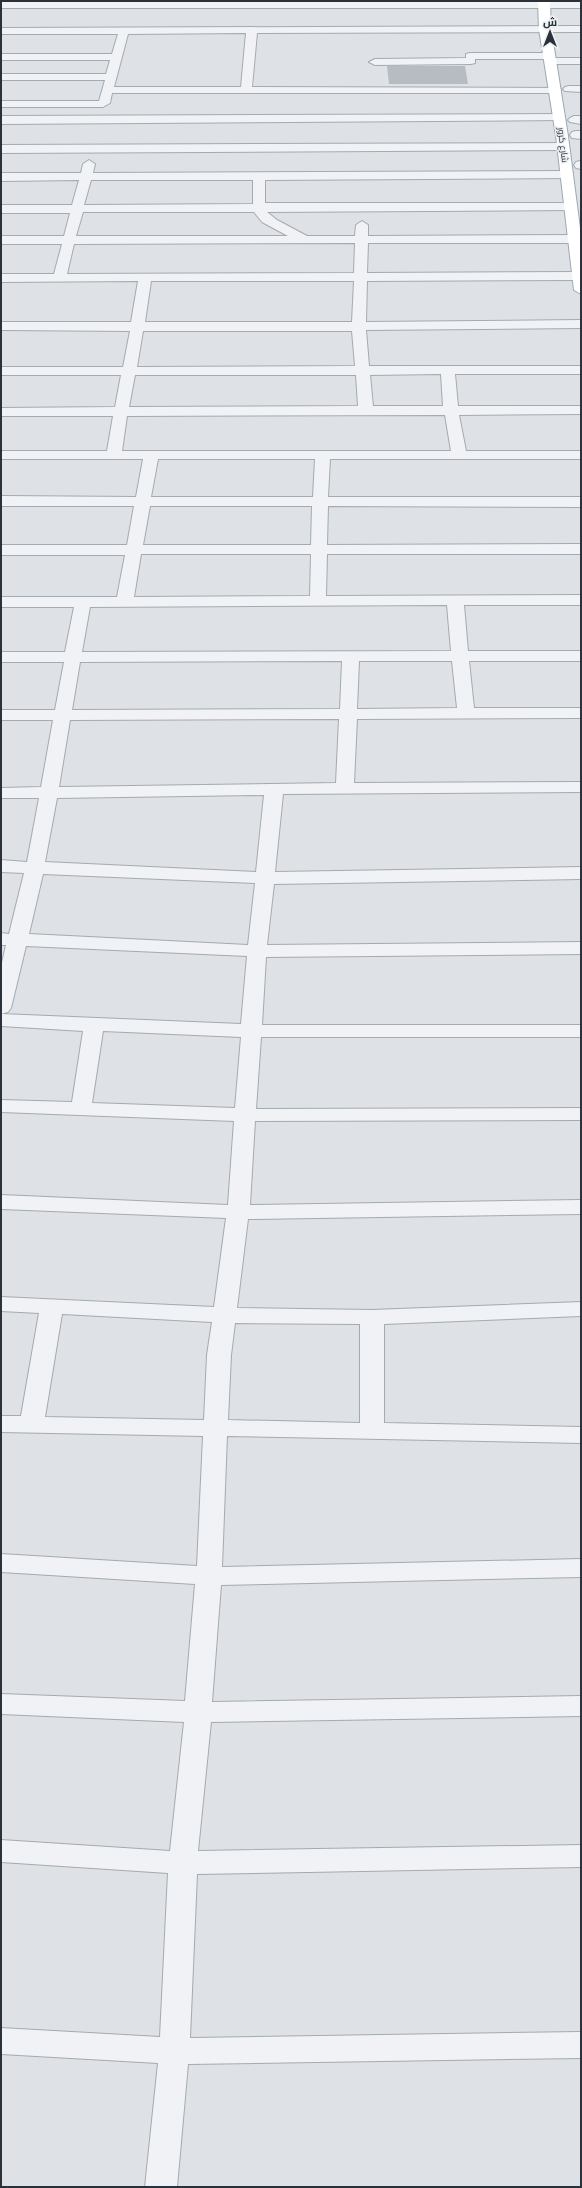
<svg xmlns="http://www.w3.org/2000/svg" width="582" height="2188" viewBox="0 0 582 2188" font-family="Helvetica,Cairo,sans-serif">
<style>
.building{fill:#b6bcc2}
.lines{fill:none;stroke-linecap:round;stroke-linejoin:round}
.minor-casing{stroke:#a4aaaf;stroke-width:2}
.major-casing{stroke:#9ea8b1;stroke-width:2}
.minor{fill:#f0f2f5;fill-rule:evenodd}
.major{fill:#fff;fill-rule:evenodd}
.labels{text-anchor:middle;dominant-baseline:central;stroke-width:3;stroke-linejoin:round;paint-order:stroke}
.far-street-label{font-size:9px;fill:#29323b;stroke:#edf1f4}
</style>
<rect width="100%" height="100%" fill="#dee2e6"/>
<!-- building -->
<path class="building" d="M387 66H465L468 84H389Z"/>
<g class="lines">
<defs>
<path id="minor" d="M1 2H581V8H1Z
M581 26V32L257 33 252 87 559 88 561 90 559 92 555 93H112L110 103 103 107H1V101H99L105 80H1V74H106L110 60H1V54H112L118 34H1V28ZM246 33 241 87H114L128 34Z
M470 53H550L554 54V58H581V64H551L547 63V59H475V63L471 64 375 65 369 62 375 59 466 58V54Z
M569 86H581V92L565 91 563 89 565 87Z
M559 114 565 118 563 120 1 124V116Z
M574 116H581V124L570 122 568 120 570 118Z
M576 131H581V139L572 138 570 135 572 132Z
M563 143 567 144 569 147 567 150 1 153V145Z
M89 160 95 164 93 173 567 171 573 175 571 178 265 180V203H571L575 204 577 207 575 210 267 212 277 220 307 236H355L356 225 362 221 368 225V236L575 235 581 238 580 242 575 243H368L367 273 580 272 581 280 367 281 366 322 581 320V328L366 330 369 366H581V374H455L458 406H581V414L459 415 466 451H581V459H330L328 497H581V507L328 506 327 545 581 544V554H327L326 596 581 595V605H464L468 651H581V661H469L474 708H581V718L357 719 354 783 581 782V792L283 794 275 872 581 867V879L274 884 267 945 581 942V954L266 957 262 1025H581V1037H261L256 1109 581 1108V1120L255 1121 250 1205 581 1200V1214L248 1219 237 1308 372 1310 581 1302V1316L384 1324V1423L581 1427V1443L227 1436 222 1567 581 1559V1577L221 1585 212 1702 581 1696V1716L211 1722 198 1851 581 1845V1867L197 1874 190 2038 581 2032V2058L188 2064 177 2187H145L158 2063 1 2054V2028L160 2037 168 1873 1 1862V1840L170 1851 184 1722 1 1714V1694L185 1701 195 1584 1 1572V1554L197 1566 203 1436 1 1432V1416H21L39 1313 1 1311V1297L214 1307 226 1218 1 1209V1195L228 1205 234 1121 1 1112V1100L72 1102 83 1031 1 1026V967L6 945H1V933L9 934 24 873 1 872V860L27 862 39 798H1V788L41 787 53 720H1V710H55L64 662H1V652H65L74 607H1V597H117L125 555H1V545H127L134 506H1V496L136 497 143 459H1V451H107L113 416H1V408L115 407 121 375H1V367H123L130 331 1 330V322H131L138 281 1 282V274H54L62 244H1V236H64L70 213H1V205H72L79 180 1 181V173H81L83 164ZM91 180H253V204L84 205ZM83 212H254L262 222 288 236H76ZM355 243 354 273 67 274 74 244ZM151 281H354L352 322H145ZM143 331H352L355 366 137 367ZM441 374 443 406H373L370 375ZM135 375H356L358 406 129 407ZM445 415 451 451H122L127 416ZM158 459H315L313 497H151ZM150 506H312L311 545H143ZM141 554H311L310 596 134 597ZM447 605 451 651 82 652 90 607ZM342 661 340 709 72 710 80 662ZM359 661H452L457 708 357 709ZM339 719 336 783 59 787 70 720ZM264 795 256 872 45 862 57 798ZM43 874 255 883 248 945 29 934ZM26 946 247 956 241 1024 1 1014 8 1012 11 1008ZM103 1031 241 1037 235 1108 92 1103ZM62 1314 212 1322 207 1355 204 1420 45 1417ZM235 1323 360 1324V1423L228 1420 231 1355Z
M580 161 581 169 576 168 574 165 576 162Z"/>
<path id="major" d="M538 1H550L551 29 568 136 581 236V294L574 290 556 136 539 29Z"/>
</defs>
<!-- minor casing -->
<use href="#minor" class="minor-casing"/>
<!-- major casing -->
<use href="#major" class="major-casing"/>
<!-- minor -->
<use href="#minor" class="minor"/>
<!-- major -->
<use href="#major" class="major"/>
</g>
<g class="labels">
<!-- far-street labels -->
<g class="far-street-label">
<text transform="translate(563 145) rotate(83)">شارع كرور</text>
</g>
</g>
<!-- border -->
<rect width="582" height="2188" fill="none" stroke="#29323b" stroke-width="4"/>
<!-- north arrow -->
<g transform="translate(550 32)" stroke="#edf1f4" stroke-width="3" paint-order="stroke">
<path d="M0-3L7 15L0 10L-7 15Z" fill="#29323b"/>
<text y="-6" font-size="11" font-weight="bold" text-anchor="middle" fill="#29323b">ش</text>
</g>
</svg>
